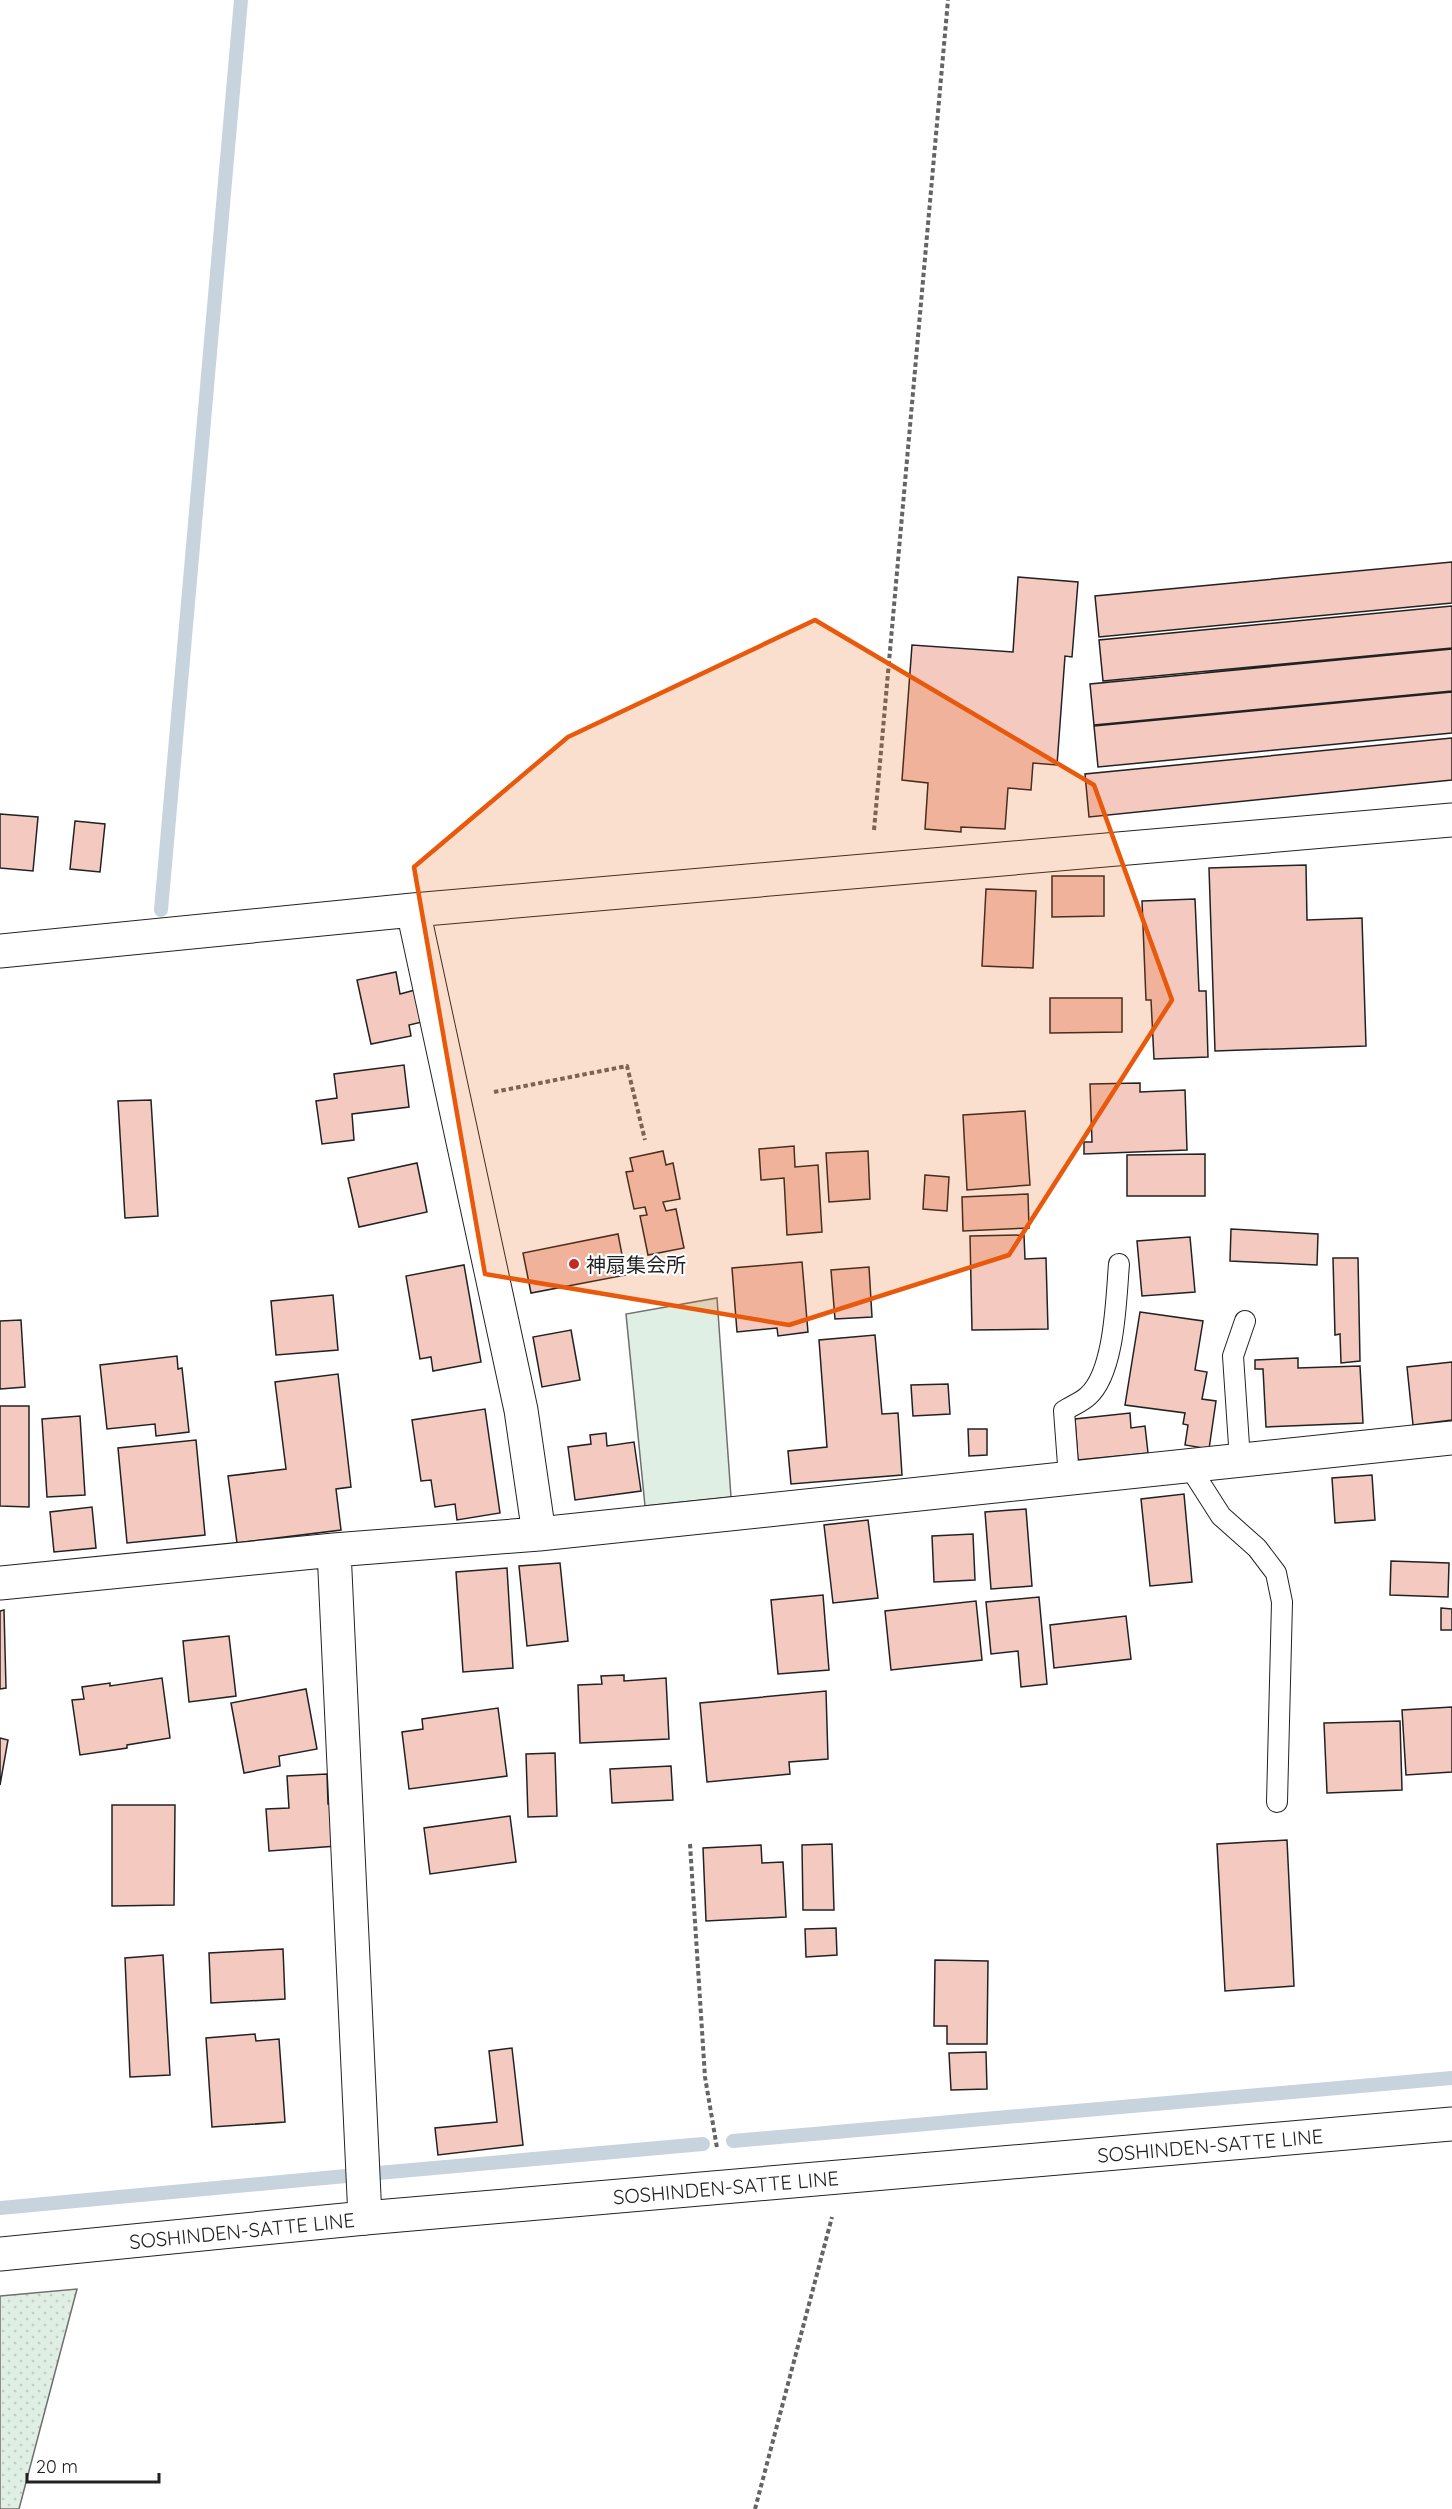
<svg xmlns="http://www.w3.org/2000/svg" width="1452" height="2509" viewBox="0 0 1452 2509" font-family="Quicksand,'Noto Sans JP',sans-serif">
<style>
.grass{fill:#e0efe3;stroke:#6f6f6f;stroke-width:1.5}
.garden{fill:url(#garden-dots);stroke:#6f6f6f;stroke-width:1.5}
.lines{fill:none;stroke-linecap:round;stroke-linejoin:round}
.stream{stroke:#c7d3dd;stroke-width:14}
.building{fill:#f3c9c0;stroke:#222;stroke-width:1.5}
.service-casing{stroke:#222;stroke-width:22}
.minor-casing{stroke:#222;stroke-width:35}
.secondary-casing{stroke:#222;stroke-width:35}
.path{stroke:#646464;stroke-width:4;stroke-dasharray:4.5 3;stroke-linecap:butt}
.service{stroke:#fff;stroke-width:20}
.minor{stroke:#fff;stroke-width:33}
.secondary{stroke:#fff;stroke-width:33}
.marked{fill:#e8590c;fill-opacity:0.2;stroke:#e8590c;stroke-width:4.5;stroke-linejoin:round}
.poi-dot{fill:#c62828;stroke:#fff;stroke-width:2}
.labels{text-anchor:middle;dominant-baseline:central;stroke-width:4.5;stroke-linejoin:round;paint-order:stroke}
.poi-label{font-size:20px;fill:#222;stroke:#fff;text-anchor:start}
.street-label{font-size:20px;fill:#222;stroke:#fff}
</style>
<defs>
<pattern id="garden-dots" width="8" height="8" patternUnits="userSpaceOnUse" patternTransform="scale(1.5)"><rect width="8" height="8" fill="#e0efe3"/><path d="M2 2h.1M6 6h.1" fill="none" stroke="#c0cdc2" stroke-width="1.8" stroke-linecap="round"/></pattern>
</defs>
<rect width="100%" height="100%" fill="#fff"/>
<!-- grass -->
<path class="grass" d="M717 1298 731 1497 645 1506 626 1314Z"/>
<!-- garden -->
<path class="garden" d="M77 2289 19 2509H0V2296Z"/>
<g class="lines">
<!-- stream -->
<path class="stream" d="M161 910 241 0
M733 2141 1452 2078
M378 2173 703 2144
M0 2208 346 2176"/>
</g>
<!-- building -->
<path class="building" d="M1452 562V603L1099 637 1095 596Z
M1018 577 1078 582 1072 657 1065 656 1057 765 1033 763 1031 790 1008 788 1005 829 961 827V832L925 829 928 783 902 780 912 645 1013 652Z
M1452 606V648L1103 681 1099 640Z
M1452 649V691L1094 725 1090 684Z
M1452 692V733L1098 767 1094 726Z
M1452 738V780L1089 817 1085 774Z
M0 814 38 817 33 871 0 868Z
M75 821 105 824 100 872 70 869Z
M1306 865 1307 920 1362 918 1366 1046 1215 1051 1209 868Z
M1052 876H1104V916L1052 917Z
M986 889 1036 891 1033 968 982 966Z
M1195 899 1199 991H1206L1208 1057 1154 1059 1151 1000H1146L1142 901Z
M396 972 400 994 415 990 422 1022 409 1025 411 1036 371 1044 357 980Z
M1050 998H1122V1032L1050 1033Z
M404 1065 409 1107 352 1114 354 1140 322 1144 316 1101 337 1098 334 1074Z
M1140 1083V1092L1185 1090 1187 1150 1084 1154V1142H1092L1090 1084Z
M151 1100 158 1216 125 1218 118 1101Z
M1025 1111 1030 1185 967 1190 963 1115Z
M794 1146 795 1167 818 1165 822 1232 787 1235 784 1178 761 1180 759 1149Z
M663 1151 666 1165 673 1163 680 1199 663 1202 666 1211 676 1209 684 1248 648 1255 640 1216 647 1215 645 1207 634 1209 626 1172 633 1171 630 1158Z
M868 1151 870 1199 829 1202 826 1153Z
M1205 1154V1196H1127V1155Z
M417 1163 427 1212 359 1227 348 1178Z
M925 1175 949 1177 947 1211 923 1209Z
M1028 1194 1029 1228 963 1231 962 1197Z
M1231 1229 1318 1234 1317 1265 1230 1261Z
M618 1234 626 1275 531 1293 523 1253Z
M1024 1235 1025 1259 1046 1258 1048 1329 972 1330 970 1236Z
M1190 1237 1195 1292 1142 1296 1137 1241Z
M1333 1258H1358L1360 1361 1341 1363 1340 1334 1335 1335Z
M802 1262 808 1332 778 1336 777 1328 737 1332 732 1268Z
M464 1265 481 1362 433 1371 431 1357 420 1359 406 1276Z
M869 1267 872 1317 835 1319 831 1270Z
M333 1295 338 1350 276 1355 271 1301Z
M1140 1312 1203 1321 1195 1370 1207 1372 1202 1399 1216 1401 1209 1449 1185 1445 1188 1425 1183 1424 1185 1413 1125 1405Z
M21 1320 25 1387 0 1389V1321Z
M571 1330 580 1380 542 1387 533 1337Z
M875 1335 882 1414 898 1413 902 1475 791 1484 788 1451 827 1447 819 1340Z
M177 1356 178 1369 182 1368 189 1432 156 1436 155 1424 107 1429 100 1365Z
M1298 1358V1368L1360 1366 1363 1423 1266 1427 1263 1369H1255V1360Z
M1452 1362V1420L1413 1425 1407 1367Z
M338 1374 351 1487 336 1489 341 1530 237 1543 228 1476 286 1469 275 1382Z
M948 1384 950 1414 913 1416 911 1385Z
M0 1406H29V1507L0 1506Z
M485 1409 500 1513 457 1520 455 1504 435 1507 431 1480 421 1481 412 1420Z
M1130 1413 1131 1428 1145 1426 1148 1453 1078 1460 1075 1419Z
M80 1416 85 1495 47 1497 42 1419Z
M968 1429H987V1455L969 1456Z
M606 1433 607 1446 634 1442 641 1491 575 1500 568 1447 591 1444 590 1435Z
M196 1440 205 1535 127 1543 118 1448Z
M1372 1475 1375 1520 1335 1523 1332 1478Z
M1184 1494 1192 1582 1150 1586 1141 1499Z
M92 1507 96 1548 54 1552 50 1512Z
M1026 1509 1032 1586 991 1589 985 1512Z
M868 1520 878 1598 833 1603 824 1525Z
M973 1534 975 1580 934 1582 932 1536Z
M1391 1561 1449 1563 1448 1597 1390 1595Z
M560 1563 568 1641 527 1646 519 1566Z
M507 1568 513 1668 463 1672 456 1572Z
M823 1595 829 1670 778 1674 771 1600Z
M1039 1597 1047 1684 1021 1687 1018 1651 991 1654 986 1602Z
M976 1601 982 1660 891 1670 885 1611Z
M1441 1608 1452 1609V1630H1441Z
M4 1610 6 1688 0 1689V1611Z
M1126 1616 1131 1659 1054 1668 1050 1625Z
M229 1636 236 1696 189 1702 183 1641Z
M624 1675V1681L666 1678 669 1739 580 1743 578 1685 602 1684 601 1676Z
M162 1678 170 1738 127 1745V1748L80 1755 72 1700 84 1699 82 1687 110 1683V1686Z
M306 1689 317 1749 279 1756 280 1766 244 1773 231 1703Z
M826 1691 828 1759 789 1762 790 1774 707 1782 700 1703Z
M1452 1707V1772L1406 1775 1402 1710Z
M498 1708 507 1776 409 1789 402 1732 423 1729 422 1719Z
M1400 1721 1402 1790 1327 1793 1324 1723Z
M0 1738 8 1740 0 1785Z
M555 1753 557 1816 528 1817 526 1754Z
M671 1766 673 1800 612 1803 610 1769Z
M327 1774 328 1804H335L337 1846 269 1851 266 1809 289 1808 287 1776Z
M112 1805H175L174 1905 112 1906Z
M510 1816 516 1862 430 1874 424 1828Z
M1287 1840 1294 1986 1225 1991 1217 1844Z
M832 1844 834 1910H803L802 1845Z
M761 1845 762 1863 783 1862 786 1917 706 1921 703 1848Z
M836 1928 837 1955 806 1957 805 1929Z
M283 1949 285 1999 211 2003 209 1953Z
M163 1955 170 2075 130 2077 125 1958Z
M935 1960 988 1961 987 2044H947V2026H934Z
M255 2034 256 2041 279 2039 285 2122 212 2127 206 2038Z
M512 2048 523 2145 438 2155 435 2128 497 2122 489 2051Z
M986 2052 987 2089 951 2090 949 2053Z"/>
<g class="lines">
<defs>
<path id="service" d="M1240 1460 1233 1356 1245 1321
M1189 1466 1221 1516 1257 1548 1276 1573 1282 1602 1277 1802
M1069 1478 1064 1411C1071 1406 1082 1402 1088 1396 1115 1372 1116 1299 1119 1264"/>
<path id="minor" d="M413 910 521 1410 539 1534
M0 951 413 910 1452 820
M334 1550 365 2218
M0 1583 334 1550 539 1534 1452 1438"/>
<g id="secondary">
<path id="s1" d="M0 2254 365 2218 1452 2124"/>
</g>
</defs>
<!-- service casing -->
<use href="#service" class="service-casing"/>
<!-- minor casing -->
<use href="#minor" class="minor-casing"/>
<!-- secondary casing -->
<use href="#secondary" class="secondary-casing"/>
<!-- path -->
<path class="path" d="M874 830 948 0
M494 1092 627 1066 645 1140
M690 1844 705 2077 717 2148
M755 2509 832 2217"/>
<!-- service -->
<use href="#service" class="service"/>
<!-- minor -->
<use href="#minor" class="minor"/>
<!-- secondary -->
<use href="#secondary" class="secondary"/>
</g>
<!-- marked area -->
<path class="marked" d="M815 620 1094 785 1172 1000 1009 1255 789 1325 485 1274 414 867 568 737Z"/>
<!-- markers -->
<circle class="poi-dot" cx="574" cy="1264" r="6"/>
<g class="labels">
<!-- poi labels -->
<g class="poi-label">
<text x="586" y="1264">神扇集会所</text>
</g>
<!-- street labels -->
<g class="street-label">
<text stroke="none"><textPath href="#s1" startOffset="1215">SOSHINDEN-SATTE LINE</textPath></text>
<text stroke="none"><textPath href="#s1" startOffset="729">SOSHINDEN-SATTE LINE</textPath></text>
<text stroke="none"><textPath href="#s1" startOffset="243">SOSHINDEN-SATTE LINE</textPath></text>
</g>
</g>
<!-- scale -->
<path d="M27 2473v9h132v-9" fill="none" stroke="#222222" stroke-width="3"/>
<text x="36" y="2473" font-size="18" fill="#222222" stroke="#ffffff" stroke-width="4.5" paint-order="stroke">20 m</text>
</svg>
